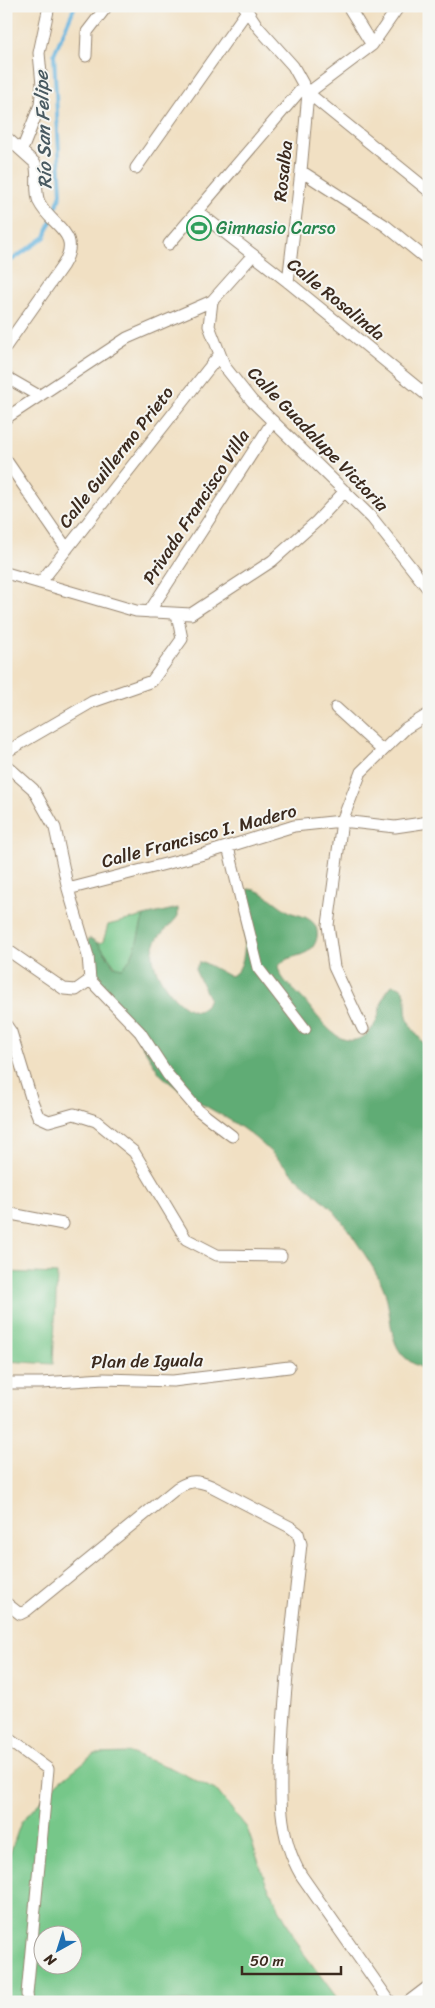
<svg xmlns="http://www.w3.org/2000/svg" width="435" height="2008" viewBox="0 0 435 2008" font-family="Sriracha,sans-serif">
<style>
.green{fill:#76c789;stroke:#587854;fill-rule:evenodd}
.forest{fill:#60ac75;stroke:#4e6b4a}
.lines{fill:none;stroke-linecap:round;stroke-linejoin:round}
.stream{stroke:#64b3de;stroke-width:4}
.street-casing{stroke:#968570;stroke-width:13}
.street{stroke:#fff;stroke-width:11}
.labels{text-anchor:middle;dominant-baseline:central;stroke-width:4;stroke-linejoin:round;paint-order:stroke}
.street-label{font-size:18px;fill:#3b2a1e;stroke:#f6f6f2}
.leisure-label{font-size:18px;fill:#27864d;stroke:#f6f6f2;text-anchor:start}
.water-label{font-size:19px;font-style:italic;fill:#495a61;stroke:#f6f6f2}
</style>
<rect width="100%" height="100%" fill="#f6f6f2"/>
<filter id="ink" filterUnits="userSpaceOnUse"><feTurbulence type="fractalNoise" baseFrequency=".02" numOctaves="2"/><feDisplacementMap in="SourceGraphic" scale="10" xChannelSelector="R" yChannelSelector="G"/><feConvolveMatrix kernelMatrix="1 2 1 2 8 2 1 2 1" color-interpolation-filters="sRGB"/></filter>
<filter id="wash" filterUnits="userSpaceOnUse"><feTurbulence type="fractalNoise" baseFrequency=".0096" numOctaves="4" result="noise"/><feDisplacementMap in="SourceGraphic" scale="20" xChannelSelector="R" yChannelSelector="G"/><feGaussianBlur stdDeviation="1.12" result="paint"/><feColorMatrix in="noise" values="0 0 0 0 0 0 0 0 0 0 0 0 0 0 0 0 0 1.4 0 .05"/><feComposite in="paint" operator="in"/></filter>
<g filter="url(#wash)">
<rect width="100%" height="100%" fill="#f1e0c3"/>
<!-- green -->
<path class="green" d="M144 916C138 932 137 957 122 968H117L98 943 103 942 108 925Z
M6 1272 57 1274 53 1364 6 1361Z
M130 1753 171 1768 217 1791 247 1828 266 1883 302 1951 340 2002H6V1865L21 1822 59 1782 94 1754ZM42 1936H72V1966H42Z"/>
<!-- forest -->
<path class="forest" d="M249 889C265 890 277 906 292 913 298 915 305 916 310 920 321 927 319 945 307 952 297 958 285 956 278 967 282 982 291 986 301 997 318 1014 341 1059 369 1032 383 1019 378 998 392 985 411 986 404 1004 407 1016 409 1028 422 1040 429 1050V1370C385 1357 395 1328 385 1292 381 1281 375 1271 369 1261 358 1244 346 1225 332 1209 321 1197 307 1188 295 1176 278 1159 262 1142 242 1128 214 1109 184 1097 160 1074L91 966 88 940 90 938 98 943 114 966 122 968C137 957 138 932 144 916L178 908V916C169 929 156 934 153 950 149 970 179 1012 198 1011L206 1005 209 998 196 972V968L199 963 203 962 229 976C253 973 243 910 243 892Z"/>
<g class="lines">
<!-- stream -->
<path class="stream" d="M6 264 45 237 61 194 54 54 75 6"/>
</g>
</g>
<g filter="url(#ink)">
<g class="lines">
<defs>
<path id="street" d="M244 6 258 27 293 66 308 93 429 191
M348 6 372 45
M86 56 87 32 107 6
M6 137 35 163C39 175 34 190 39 202 51 227 83 232 63 265L6 346
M22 150 40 105 42 85 39 53 49 6
M136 168 247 11
M301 171 386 226 429 261
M197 211 288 282 429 397
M169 244 304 86
M288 282 301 171 308 93 372 45 399 6
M212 301 209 326 225 367 252 401 372 518 429 590
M6 377 39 396
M6 418 127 338 212 301 253 255
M6 460 67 549
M6 573 136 611 191 614 272 561 317 521 345 491
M40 583 220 354
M149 612 273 421
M336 708 382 750
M6 752 92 702 152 681 182 639 177 614
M6 765 33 789 55 828 68 889 88 956 90 980 76 990 64 989 6 949
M228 847 258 968 305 1029
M68 889 204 854 294 826 342 821 395 827 429 822
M90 980 140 1032 168 1075 198 1110 232 1136
M6 1025 11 1032 32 1101 38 1116 49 1121 74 1114 96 1121 134 1152 186 1239 217 1255 281 1256
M363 1029 334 967 328 925 342 821 361 772 406 728 429 714
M6 1213 63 1224
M6 1383H41L104 1379 173 1381 289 1367
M6 1603 20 1614 26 1611 177 1488C190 1480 198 1480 211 1486L290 1527 298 1533 301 1544C294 1605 287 1665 283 1726 281 1777 274 1829 301 1875L390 2002
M6 1738 48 1769 27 1994 28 2002
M408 2002 429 1986"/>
</defs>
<!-- street casing -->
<use href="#street" class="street-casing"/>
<!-- street -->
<use href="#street" class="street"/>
</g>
</g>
<!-- icons -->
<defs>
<symbol id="stadium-ring" viewBox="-11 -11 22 22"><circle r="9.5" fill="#f6f6f2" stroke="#2e9e5b" stroke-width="1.5"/><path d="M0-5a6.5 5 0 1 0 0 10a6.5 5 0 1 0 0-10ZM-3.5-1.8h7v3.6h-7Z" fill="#2e9e5b"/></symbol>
</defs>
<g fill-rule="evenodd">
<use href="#stadium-ring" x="185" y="214" width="28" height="28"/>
</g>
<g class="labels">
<!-- street labels -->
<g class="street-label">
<text transform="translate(283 171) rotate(-84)">Rosalba</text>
<text transform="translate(336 299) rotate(39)">Calle Rosalinda</text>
<text transform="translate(318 439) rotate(46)">Calle Guadalupe Victoria</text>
<text transform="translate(116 457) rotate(-52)">Calle Guillermo Prieto</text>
<text transform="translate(196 507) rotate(-57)">Privada Francisco Villa</text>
<text transform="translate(199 836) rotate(-15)">Calle Francisco I. Madero</text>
<text transform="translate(147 1361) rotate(-1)">Plan de Iguala</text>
</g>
<!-- leisure labels -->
<g class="leisure-label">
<text x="216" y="228">Gimnasio Carso</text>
</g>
<!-- water labels -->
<g class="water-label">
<text transform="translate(43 130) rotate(-92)">Río San Felipe</text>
</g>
</g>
<!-- margin -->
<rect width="435" height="2008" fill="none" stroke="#f6f6f2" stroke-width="25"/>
<!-- north arrow -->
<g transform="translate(58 1950) rotate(219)"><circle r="24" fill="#f6f6f2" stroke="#aba49d"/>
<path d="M0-4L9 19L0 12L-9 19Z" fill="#1f6fb2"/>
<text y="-8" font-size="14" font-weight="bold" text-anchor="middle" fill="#3b2a1e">N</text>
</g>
<!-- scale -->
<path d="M242 1966v8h99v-8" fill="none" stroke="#3b2a1e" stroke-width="2.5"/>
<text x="250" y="1966" font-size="15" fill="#3b2a1e" stroke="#f6f6f2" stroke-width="4" paint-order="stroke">50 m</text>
</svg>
